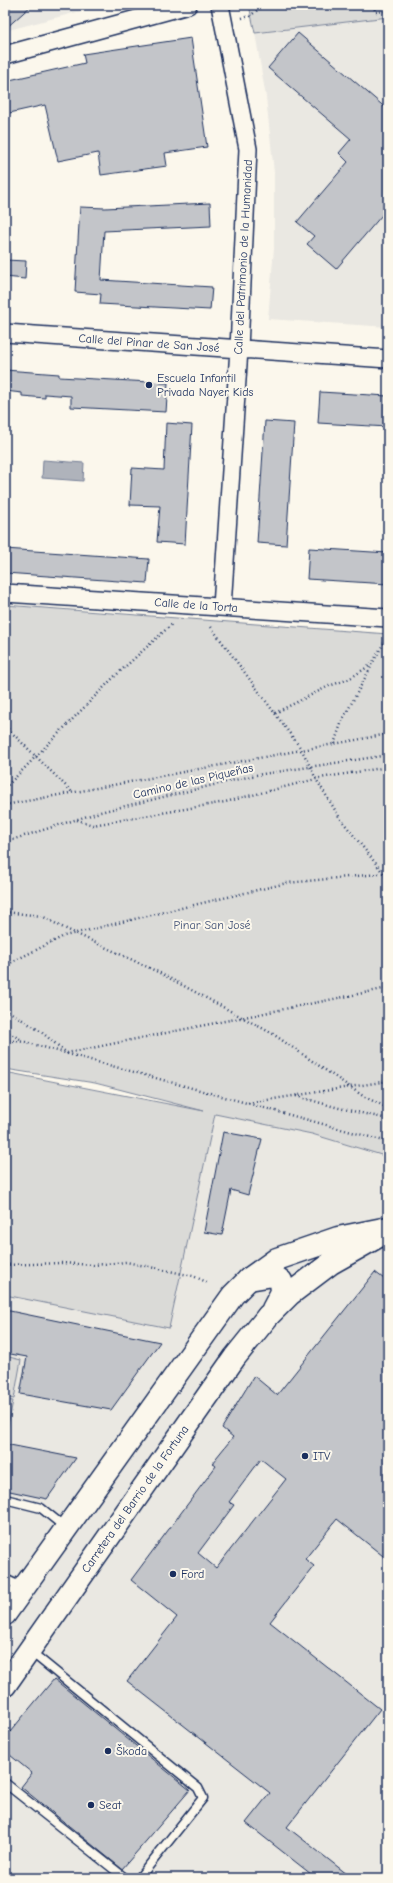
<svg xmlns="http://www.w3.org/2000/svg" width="393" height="1883" viewBox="0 0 393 1883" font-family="'Comic Neue',sans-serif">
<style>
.built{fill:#eae8e2}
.green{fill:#dadad7;stroke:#7a849a}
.water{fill:#afb3bb;stroke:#747e96}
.building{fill:#c3c5c9;stroke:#1b2f5e;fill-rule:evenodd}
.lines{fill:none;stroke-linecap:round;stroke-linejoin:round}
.lane-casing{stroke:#1b2f5e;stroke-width:11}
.street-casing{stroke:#1b2f5e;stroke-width:20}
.secondary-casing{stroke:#1b2f5e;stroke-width:25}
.primary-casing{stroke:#1b2f5e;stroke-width:25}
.path{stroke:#1b2f5e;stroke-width:2.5;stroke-dasharray:1 3;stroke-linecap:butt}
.lane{stroke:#fbf7ec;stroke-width:8}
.street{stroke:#fbf7ec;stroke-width:17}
.secondary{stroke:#fbf7ec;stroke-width:22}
.primary{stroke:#fbf7ec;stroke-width:22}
.poi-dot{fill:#1b2f5e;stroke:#fbf7ec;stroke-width:1.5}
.labels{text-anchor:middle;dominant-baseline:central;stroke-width:4;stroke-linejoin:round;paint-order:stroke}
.street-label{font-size:12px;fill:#1b2f5e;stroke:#fbf7ec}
.poi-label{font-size:12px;fill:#1b2f5e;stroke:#fbf7ec;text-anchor:start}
.park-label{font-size:12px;fill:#415176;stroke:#fbf7ec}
</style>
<rect width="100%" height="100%" fill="#fbf7ec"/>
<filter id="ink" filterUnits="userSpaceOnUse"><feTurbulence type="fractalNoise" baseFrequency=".025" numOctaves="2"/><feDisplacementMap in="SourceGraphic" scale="8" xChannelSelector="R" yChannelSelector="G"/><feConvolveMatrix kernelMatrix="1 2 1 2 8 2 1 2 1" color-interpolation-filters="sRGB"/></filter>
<g filter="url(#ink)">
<!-- built -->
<path class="built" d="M5 5H104L5 31Z
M388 17V327L268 319 274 248V173L266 97 255 33Z
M215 1114 312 1134 388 1157V1878H5V1295L169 1328Z"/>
<!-- green -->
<path class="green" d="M249 5H388V17L255 33Z
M5 605 388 634V1157L312 1134 215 1114 169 1328 5 1295V1072L204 1111 95 1083 5 1069Z
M5 1356 21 1360 14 1399 5 1397Z
M5 1400 13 1401 5 1440Z"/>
<!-- water -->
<path class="water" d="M43 460 84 463 83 481 42 478Z"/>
<!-- building -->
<path class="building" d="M5 5H32L5 29Z
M298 33 388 110V208L336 269 307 244 314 236 297 222 348 162 339 153 351 139 268 68Z
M191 38 207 147 165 153 167 166 101 175 98 153 58 161 45 105 5 114V81L85 63 83 54Z
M210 203 211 226 104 231 101 280 212 287 210 310 100 304 101 294 75 292 80 207 105 208Z
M5 260 26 261 25 279 5 277Z
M5 370 59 374V377L168 383 166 412 71 407V396L45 394V398L22 396V393L5 391Z
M320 392 388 396V427L318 423Z
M265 421 294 423 286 545 257 543Z
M166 423 192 425 185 544 157 542 160 506 130 505 132 468 164 470Z
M309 548 388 553V584L307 579Z
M5 549 149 559 147 583 5 573Z
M223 1132 262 1139 248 1195 231 1190 222 1235 204 1232Z
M375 1272 388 1282V1560L337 1519 305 1559 314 1566 270 1622 380 1709 287 1827 352 1878H316L246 1823 270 1793 127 1681 177 1617 131 1580 216 1466 212 1463 233 1437 222 1428 254 1376 277 1395ZM261 1459 286 1479 216 1568 198 1553 234 1505 229 1502Z
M5 1310 160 1342 111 1410 20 1394 27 1357 5 1353Z
M5 1444 76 1458 47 1499 5 1490Z
M54 1679 190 1790 122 1869 21 1787 32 1773 5 1751V1738Z"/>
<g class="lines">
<defs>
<path id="lane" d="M5 1499 41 1508 66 1528
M5 1579 22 1587
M30 1651 198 1788 203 1798 139 1878
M5 1783 125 1878"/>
<path id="street" d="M220 5 248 149 239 349 222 607
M5 55 188 5
M5 333 388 359
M5 593 388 618"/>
<path id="secondary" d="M5 1614 233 1295 249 1279
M5 1685 235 1357 268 1316"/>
<path id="primary" d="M249 1279 277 1259 338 1238 388 1228
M249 1279 273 1275 281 1281 282 1292 273 1309
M268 1316 290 1294 331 1263 377 1237"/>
</defs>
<!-- lane casing -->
<use href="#lane" class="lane-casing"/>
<!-- street casing -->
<use href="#street" class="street-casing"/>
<!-- secondary casing -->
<use href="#secondary" class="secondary-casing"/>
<!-- primary casing -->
<use href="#primary" class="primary-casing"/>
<!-- path -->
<path class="path" d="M374 5 375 12 388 11
M242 18 250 16 264 5
M211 627 302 750 316 779 340 818 388 879
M275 713 329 686 349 679 372 664 386 639
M5 726 72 792
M334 744 342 721 372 665
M5 788 114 677 172 624
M5 805 388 734
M77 820 93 825 225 802 320 778 388 767
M5 842 100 812 256 775 388 755
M5 912 42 916 62 927 158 972 273 1034 363 1096 388 1108
M5 968 12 962 64 936 143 917 287 883 388 873
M5 1009 40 1031 67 1053 388 988
M5 1031 22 1040
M5 1040 25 1042 388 1142
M296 1096 339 1108 388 1119
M248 1103 388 1081
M5 1265 61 1263 93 1265 126 1262 193 1276 209 1283"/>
<!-- lane -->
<use href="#lane" class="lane"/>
<!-- street -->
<use href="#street" class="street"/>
<!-- secondary -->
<use href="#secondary" class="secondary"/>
<!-- primary -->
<use href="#primary" class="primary"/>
</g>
</g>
<!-- markers -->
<g class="poi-dot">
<circle cx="149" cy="385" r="4"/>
<circle cx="305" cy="1456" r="4"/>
<circle cx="173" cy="1574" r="4"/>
<circle cx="108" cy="1751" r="4"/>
<circle cx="91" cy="1805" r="4"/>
</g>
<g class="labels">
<!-- street labels -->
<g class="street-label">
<text transform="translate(243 257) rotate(-87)">Calle del Patrimonio de la Humanidad</text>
<text transform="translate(149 343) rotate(4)">Calle del Pinar de San José</text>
<text transform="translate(196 605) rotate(4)">Calle de la Torta</text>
<text transform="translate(193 781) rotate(-13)">Camino de las Piqueñas</text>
<text transform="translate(135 1499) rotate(-55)">Carretera del Barrio de la Fortuna</text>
</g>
<!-- poi labels -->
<g class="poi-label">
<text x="157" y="378">Escuela Infantil<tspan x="157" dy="14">Privada Nayer Kids</tspan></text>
<text x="313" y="1456">ITV</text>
<text x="181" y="1574">Ford</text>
<text x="116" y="1751">Škoda</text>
<text x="99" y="1805">Seat</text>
</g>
<!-- park labels -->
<g class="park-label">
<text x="212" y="925">Pinar San José</text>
</g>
</g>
<!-- margin -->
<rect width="393" height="1883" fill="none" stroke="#fbf7ec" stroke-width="20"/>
<rect x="10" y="10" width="373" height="1863" fill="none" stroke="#1b2f5e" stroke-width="1.5" filter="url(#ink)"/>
</svg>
